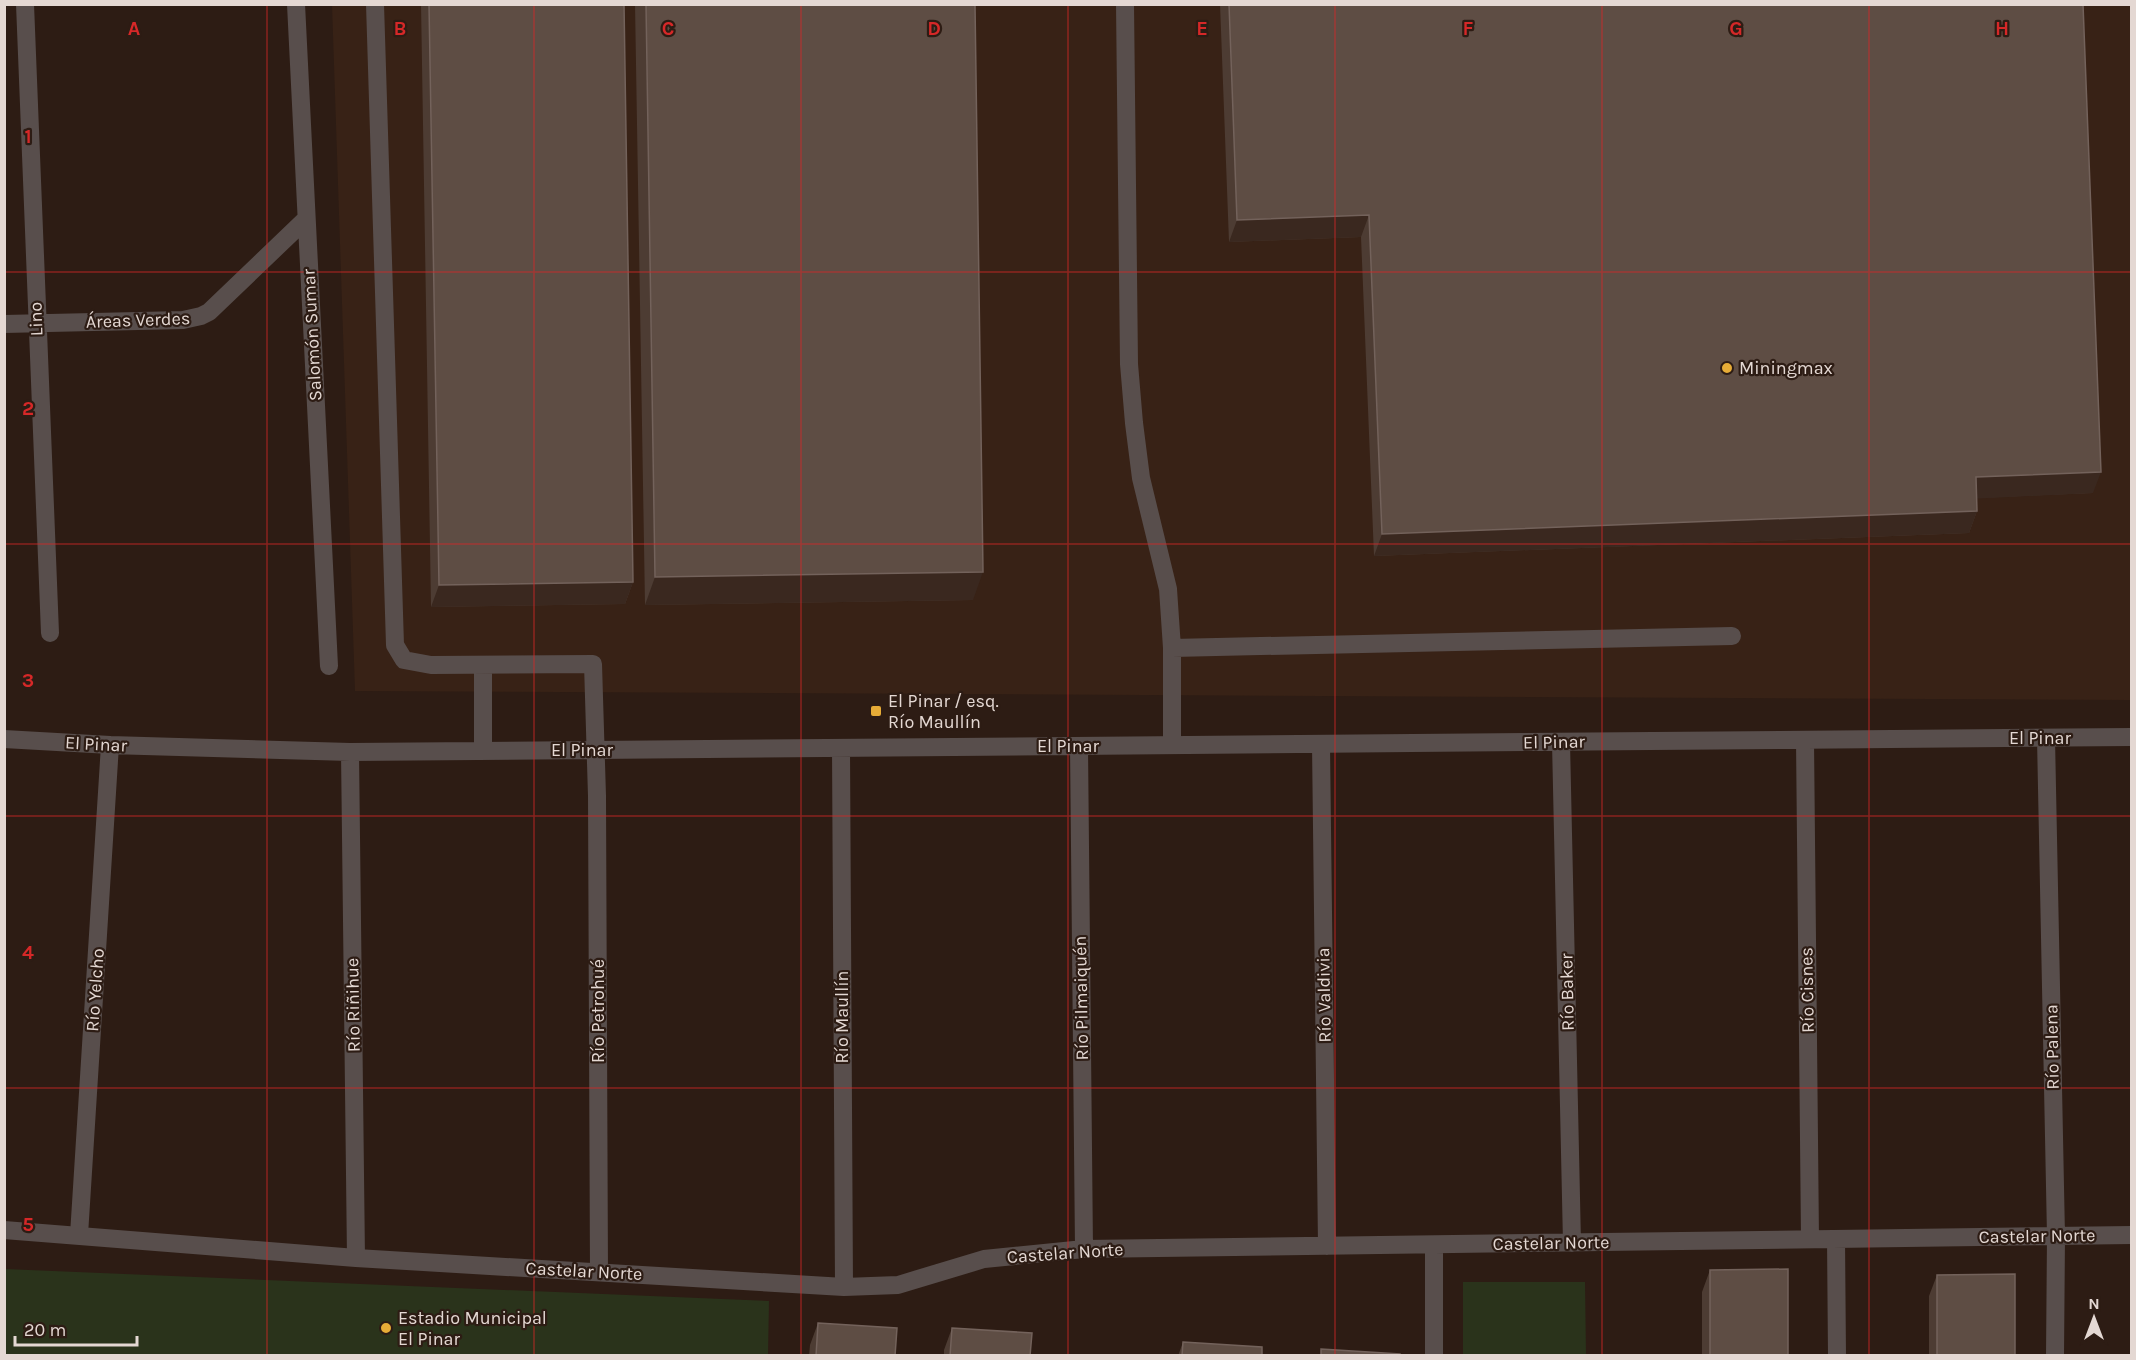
<svg xmlns="http://www.w3.org/2000/svg" width="2136" height="1360" viewBox="0 0 2136 1360" font-family="Karla,sans-serif">
<style>
.built{fill:#382216}
.green{fill:#2a331b}
.lines{fill:none;stroke-linecap:round;stroke-linejoin:round}
.minor{stroke:#584e4c;stroke-width:18}
.wall{fill:#4d3c33}
.shaded-wall{fill:#3a281f}
.building{fill:#5e4d44;stroke:#73625b;stroke-width:1.5}
.grid{fill:none;stroke:#d62828;stroke-width:1.5;stroke-opacity:0.55}
.poi-dot{fill:#e7ac37;stroke:#2d1c14;stroke-width:2}
.labels{text-anchor:middle;dominant-baseline:central;stroke-width:4.5;stroke-linejoin:round;paint-order:stroke}
.street-label{font-size:18px;fill:#e4d8d3;stroke:#2d1c14}
.poi-label{font-size:18px;fill:#e4d8d3;stroke:#2d1c14;text-anchor:start}
.grid-label{font-size:20px;text-anchor:middle;font-weight:bold;fill:#d62828;stroke:#2d1c14;stroke-width:4.5;stroke-linejoin:round;paint-order:stroke}
</style>
<rect width="100%" height="100%" fill="#2d1c14"/>
<!-- built -->
<path class="built" d="M332 5H2131V700L355 691Z"/>
<!-- green -->
<path class="green" d="M5 1269 769 1301 768 1355H5Z
M1463 1282H1585L1586 1355H1463Z"/>
<g class="lines">
<!-- minor -->
<path class="minor" d="M25 4 50 633
M296 4 329 666
M375 4 395 645 404 660 431 665 593 664 597 796 599 1272
M1125 4 1129 364 1134 423 1141 478 1168 589 1172 648V745
M4 324 183 320 201 316 209 312 306 219
M1172 648 1732 636
M2046 738 2056 1236 2055 1356
M4 739 110 745 350 752 2132 737
M1805 740 1810 1239
M1561 742 1572 1243
M1321 744 1327 1246
M1079 746 1084 1249
M841 748 844 1287
M483 751V666
M350 752 356 1258
M4 1230 356 1258 844 1287 898 1285 984 1259 1084 1249 2132 1235
M79 1235 110 745
M1836 1239 1837 1356
M1434 1245V1356"/>
</g>
<!-- wall -->
<path class="wall" d="M421 4H624L633 582 625 604 431 607Z
M635 4H975L973 600 645 605Z
M1220 4H2083L2093 493 1976 498 1977 511 1969 533 1374 556 1361 237 1229 242Z
M1710 1270 1788 1356H1702V1292Z
M1937 1275 2015 1356H1929V1296Z
M818 1323 895 1356H809L810 1345Z
M952 1328 1030 1356H944V1350Z
M1183 1342 1262 1356H1178Z"/>
<!-- shaded-wall -->
<path class="shaded-wall" d="M1369 215 1361 237 1229 242 1237 220Z
M2101 472 2093 493 1968 499 1976 477Z
M1977 511 1969 533 1374 556 1382 534Z
M983 572 973 600 645 605 655 577Z
M633 582 625 604 431 607 439 585Z"/>
<!-- building -->
<path class="building" d="M429 4H624L633 582 439 585Z
M646 4H975L983 572 655 577Z
M1229 4H2083L2101 472 1976 477 1977 511 1382 534 1369 215 1237 220Z
M1788 1269V1356H1710V1270Z
M2015 1274V1356H1937V1275Z
M818 1323 897 1328 895 1356H816Z
M952 1328 1032 1333 1030 1356H950Z
M1183 1342 1262 1347V1356H1182Z
M1321 1349 1400 1354V1356H1321Z"/>
<!-- grid -->
<path class="grid" d="M267 4V1356M534 4V1356M801 4V1356M1068 4V1356M1335 4V1356M1602 4V1356M1869 4V1356M4 272H2132M4 544H2132M4 816H2132M4 1088H2132"/>
<!-- markers -->
<g class="poi-dot">
<circle cx="1727" cy="368" r="6"/>
<rect x="870" y="705" width="12" height="12" rx="3"/>
<circle cx="386" cy="1328" r="6"/>
</g>
<g class="labels">
<!-- street labels -->
<g class="street-label">
<text transform="translate(36 319) rotate(-92)">Lino</text>
<text transform="translate(138 320) rotate(-2)">Áreas Verdes</text>
<text transform="translate(312 335) rotate(-93)">Salomón Sumar</text>
<text x="2040" y="738">El Pinar</text>
<text transform="translate(1554 742) rotate(-1)">El Pinar</text>
<text transform="translate(96 744) rotate(3)">El Pinar</text>
<text x="1068" y="746">El Pinar</text>
<text x="582" y="750">El Pinar</text>
<text transform="translate(95 990) rotate(-86)">Río Yelcho</text>
<text transform="translate(1807 990) rotate(-91)">Río Cisnes</text>
<text transform="translate(1567 992) rotate(-91)">Río Baker</text>
<text transform="translate(1324 995) rotate(-91)">Río Valdivia</text>
<text transform="translate(1081 998) rotate(-91)">Río Pilmaiquén</text>
<text transform="translate(353 1005) rotate(-91)">Río Riñihue</text>
<text transform="translate(598 1011) rotate(-90)">Río Petrohué</text>
<text transform="translate(842 1017) rotate(-90)">Río Maullín</text>
<text transform="translate(2052 1047) rotate(-91)">Río Palena</text>
<text transform="translate(2037 1236) rotate(-1)">Castelar Norte</text>
<text transform="translate(1551 1243) rotate(-1)">Castelar Norte</text>
<text transform="translate(1065 1253) rotate(-4)">Castelar Norte</text>
<text transform="translate(584 1271) rotate(3)">Castelar Norte</text>
</g>
<!-- poi labels -->
<g class="poi-label">
<text x="1739" y="368">Miningmax</text>
<text x="888" y="701">El Pinar / esq.<tspan x="888" dy="21">Río Maullín</tspan></text>
<text x="398" y="1318">Estadio Municipal<tspan x="398" dy="21">El Pinar</tspan></text>
</g>
</g>
<g class="grid-label">
<text x="134" y="35">A</text>
<text x="400" y="35">B</text>
<text x="668" y="35">C</text>
<text x="934" y="35">D</text>
<text x="1202" y="35">E</text>
<text x="1468" y="35">F</text>
<text x="1736" y="35">G</text>
<text x="2002" y="35">H</text>
<text x="28" y="143">1</text>
<text x="28" y="415">2</text>
<text x="28" y="687">3</text>
<text x="28" y="959">4</text>
<text x="28" y="1231">5</text>
</g>
<!-- border -->
<rect width="2136" height="1360" fill="none" stroke="#e4d8d3" stroke-width="12"/>
<!-- north arrow -->
<g transform="translate(2094 1318)" stroke="#2d1c14" stroke-width="4.5" paint-order="stroke">
<path d="M0-4.5L10 22L0 15L-10 22Z" fill="#e4d8d3"/>
<text y="-9" font-size="16" font-weight="bold" text-anchor="middle" fill="#e4d8d3">N</text>
</g>
<!-- scale -->
<path d="M15 1336v9h122v-9" fill="none" stroke="#e4d8d3" stroke-width="3"/>
<text x="24" y="1336" font-size="18" fill="#e4d8d3" stroke="#2d1c14" stroke-width="4.5" paint-order="stroke">20 m</text>
</svg>
